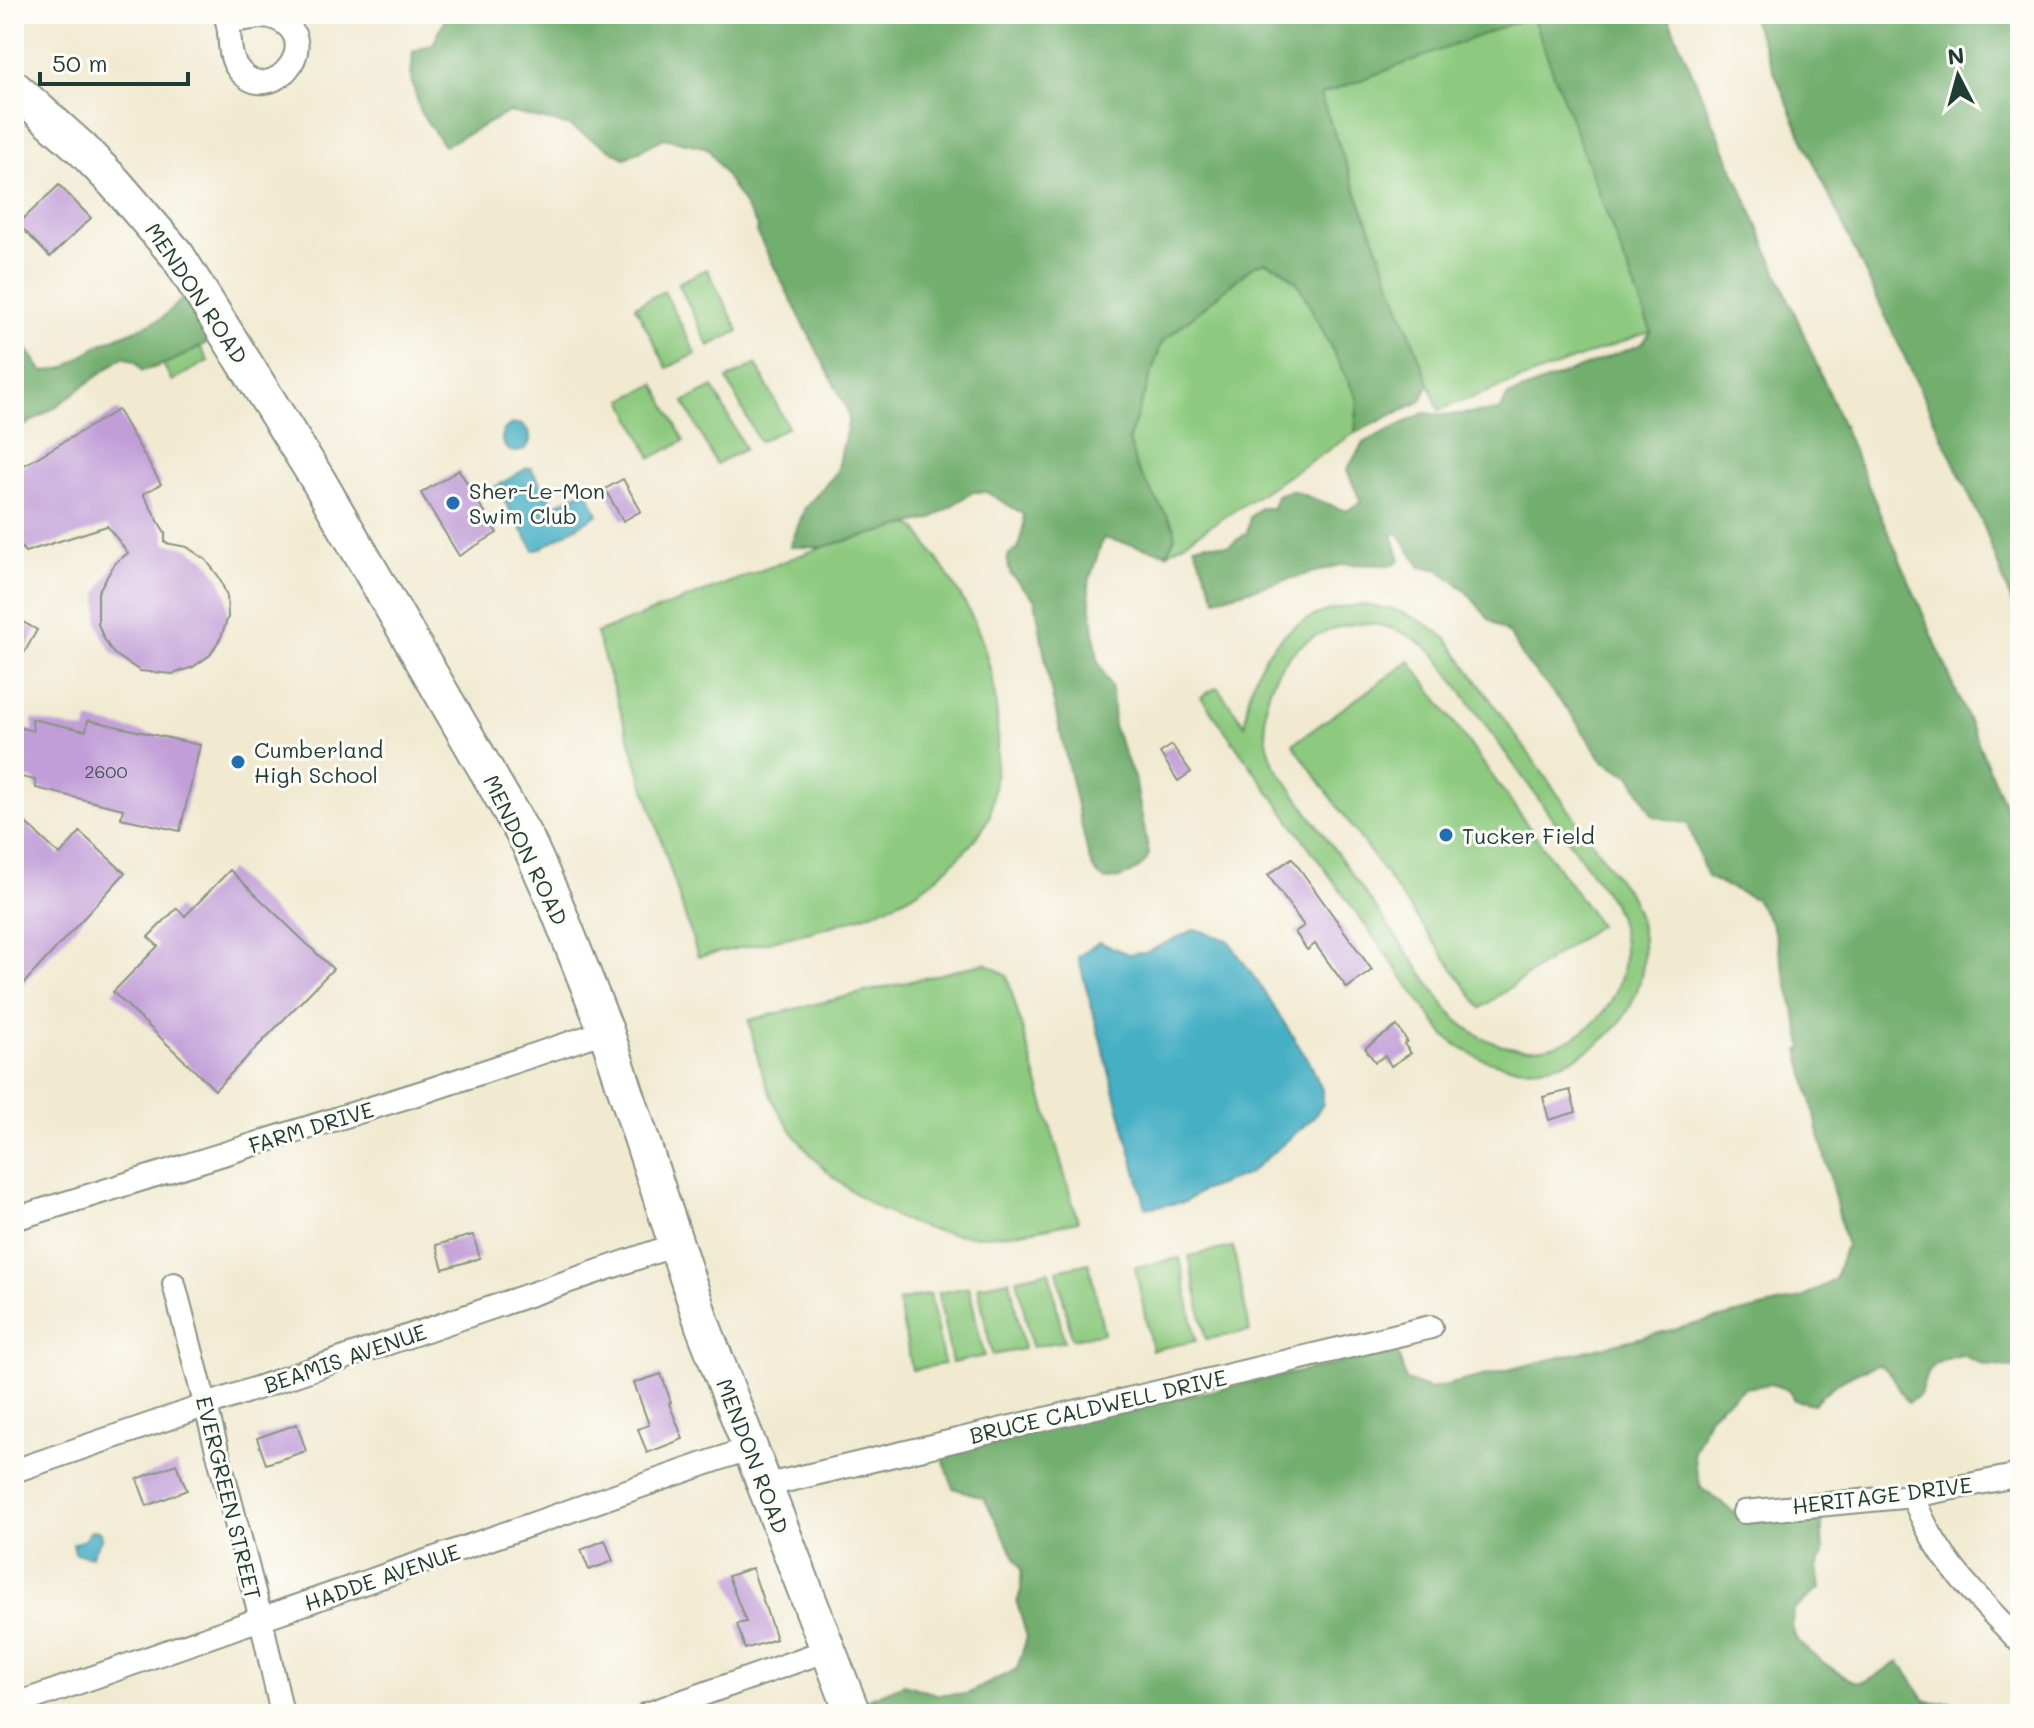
<svg xmlns="http://www.w3.org/2000/svg" width="2034" height="1728" viewBox="0 0 2034 1728" font-family="Mali,sans-serif">
<style>
.green{fill:#8dca7f;stroke:#56845a;stroke-width:2;fill-rule:evenodd}
.forest{fill:#72ae6e;stroke:#487651;stroke-width:2}
.water{fill:#45afc4;stroke:#32767c;stroke-width:2}
.building{fill:#c19ed8}
.lines{fill:none;stroke-linecap:round;stroke-linejoin:round}
.minor-casing{stroke:#889482;stroke-width:26}
.primary-casing{stroke:#889482;stroke-width:38}
.minor{stroke:#fff;stroke-width:22}
.primary{stroke:#fff;stroke-width:34}
.poi-dot{fill:#1f6fb2;stroke:#fdfcf7;stroke-width:3}
.labels{text-anchor:middle;dominant-baseline:central;stroke-width:6;stroke-linejoin:round;paint-order:stroke}
.number-label{font-size:18px;fill:#48555d}
.street-label{font-size:22px;fill:#1f3d34;stroke:#fdfcf7}
.poi-label{font-size:22px;fill:#1f3d34;stroke:#fdfcf7;text-anchor:start}
</style>
<rect width="100%" height="100%" fill="#fdfcf7"/>
<filter id="ink" filterUnits="userSpaceOnUse"><feTurbulence type="fractalNoise" baseFrequency=".0125" numOctaves="2"/><feDisplacementMap in="SourceGraphic" scale="16" xChannelSelector="R" yChannelSelector="G"/><feConvolveMatrix kernelMatrix="1 2 1 2 8 2 1 2 1" color-interpolation-filters="sRGB"/></filter>
<filter id="wash" filterUnits="userSpaceOnUse"><feTurbulence type="fractalNoise" baseFrequency=".006" numOctaves="4" result="noise"/><feDisplacementMap in="SourceGraphic" scale="32" xChannelSelector="R" yChannelSelector="G"/><feGaussianBlur stdDeviation="1.8" result="paint"/><feColorMatrix in="noise" values="0 0 0 0 0 0 0 0 0 0 0 0 0 0 0 0 0 1.4 0 .05"/><feComposite in="paint" operator="in"/></filter>
<g filter="url(#wash)">
<rect width="100%" height="100%" fill="#f1ead1"/>
<!-- green -->
<path class="green" d="M1532 15 1651 331 1439 410 1320 95Z
M1265 262 1280 268 1298 283 1358 400 1355 433 1168 553 1175 537 1174 527 1136 467 1129 439 1162 342 1253 266Z
M707 269 739 331 709 346 678 283Z
M664 291 696 354 667 368 635 306Z
M185 319 208 361 172 381 149 339Z
M756 364 788 427 759 442 727 379Z
M655 384 684 441 651 458 623 400Z
M713 387 745 449 716 464 684 402Z
M909 525 917 529C941 566 969 602 983 644 999 692 1000 738 994 788 992 797 993 809 989 817 975 847 931 886 902 900 839 930 765 942 698 957L596 633 822 547Z
M1363 605C1397 607 1421 618 1447 639L1631 897C1686 1019 1548 1122 1445 1036L1201 697 1217 687 1245 725C1249 654 1292 609 1363 605ZM1367 623C1395 627 1416 636 1436 656L1613 903C1662 1013 1536 1100 1451 1014L1274 764C1245 692 1289 626 1367 623Z
M1410 661 1599 925 1481 1008 1293 744Z
M986 963 1007 976 1078 1221C1046 1228 1013 1235 981 1236 900 1236 825 1184 783 1118 764 1089 756 1053 749 1020Z
M1233 1247 1250 1331 1206 1339 1189 1256Z
M1180 1258 1196 1341 1152 1350 1135 1267Z
M1089 1263 1104 1333 1072 1339 1057 1270Z
M1049 1271 1064 1341 1032 1347 1017 1278Z
M1010 1280 1024 1349 992 1355 978 1286Z
M969 1287 984 1356 952 1363 938 1293Z
M930 1294 944 1364 912 1370 898 1301Z"/>
<!-- forest -->
<path class="forest" d="M447 14H1667L2020 841V1371L2017 1368 1984 1365 1962 1355C1932 1362 1927 1365 1920 1395L1908 1403C1893 1387 1899 1377 1879 1365 1853 1371 1832 1384 1813 1404L1794 1400 1788 1390 1771 1384 1744 1388 1709 1415 1693 1454 1701 1488 1743 1519 1821 1513 1823 1554 1817 1568 1820 1588 1793 1611C1792 1621 1791 1632 1798 1641 1806 1651 1849 1683 1860 1682 1875 1680 1887 1669 1899 1661L1925 1700 1935 1703 1952 1702 1954 1714H856L852 1706 904 1684 936 1694H967L1017 1669 1027 1637 1017 1603 1021 1591V1569L984 1498 953 1488 940 1449 1397 1351 1406 1380 1430 1389 1802 1298 1835 1279 1846 1244 1799 1050 1803 1049 1801 1036 1772 924 1755 899 1707 877 1688 824 1653 816 1631 776 1603 761 1569 711 1526 662 1510 635 1488 618 1465 590 1438 569 1421 567 1398 533 1392 534 1400 560 1394 565 1344 564 1216 599 1194 546 1207 543 1228 546 1247 533 1250 517 1260 508H1273L1277 495 1291 490 1346 511 1361 502 1347 470 1363 443 1424 413 1446 415 1499 411 1508 396 1642 344 1651 331 1532 16 1320 95 1429 384 1421 401 1355 433 1358 400 1298 283 1280 268 1265 262 1253 266 1162 342 1129 439 1136 467 1174 527 1175 536 1167 553 1103 538 1088 585 1098 662 1112 689 1114 728 1135 780 1149 854C1145 870 1122 879 1106 880 1096 876 1093 869 1089 859L1050 686 1035 600 1011 575 1007 562 1009 554 1018 549 1024 524 1023 514 986 492H973L931 519 822 547H790L805 508 837 472 849 419 846 407 757 233 758 227 708 148 664 138 625 158 567 125 509 112 444 146 421 113 411 79 413 52 434 43Z
M1750 14H2020V626L1985 529 1801 135Z
M194 288 225 331C198 349 174 363 142 371L136 362 123 357 54 408 14 432V324L15 332 43 372 65 368 101 344 161 319Z"/>
<!-- water -->
<path class="water" d="M502 438a14 14 0 1 1 28 0a14 14 0 1 1-28 0Z
M527 468H531L554 506 584 490H587L598 514 538 550H534L500 494 497 495 492 489Z
M1195 929 1228 940 1263 990 1311 1065 1323 1092V1104L1312 1119 1248 1174 1202 1191 1185 1202 1146 1208 1078 957 1099 942 1128 954 1145 953Z
M96 1530 100 1532 102 1537 92 1555 90 1557 75 1553 73 1544 84 1540 91 1531Z"/>
<g id="blocks">
<!-- building -->
<path class="building" d="M59 185 91 218 50 257 18 224Z
M118 410 161 484 143 494 165 533V543L187 547 206 560 219 577 227 596 228 617 221 637 210 655 193 667 173 674 140 671 113 653 104 639 98 624V592L115 563 128 553 107 526 25 552 16 541 21 537 14 526V471Z
M459 470 497 533 459 556 421 493Z
M623 479 641 511 623 521 605 489Z
M14 617 37 630 14 671Z
M32 719 86 731 88 720 200 745 180 831 121 818 123 809 36 788 35 780 17 776 19 765 14 764V726L33 731Z
M1172 745 1191 772 1178 781 1160 753Z
M14 812 60 855 80 832 125 873 14 994Z
M1292 858 1372 970 1347 988 1315 944 1307 950 1295 932 1304 926 1268 875Z
M230 870 333 969 215 1090 113 992 158 946 148 937 177 908 185 916Z
M1397 1026 1407 1041 1404 1044 1411 1053 1391 1066 1385 1056 1375 1062 1365 1048Z
M1570 1090 1576 1112 1549 1120 1543 1097Z
M473 1235 480 1258 443 1269 436 1245Z
M661 1374 671 1402 669 1403 683 1439 647 1453 638 1429 649 1425 634 1383Z
M297 1424 306 1451 266 1464 257 1438Z
M176 1464 187 1490 147 1506 137 1479Z
M605 1540 613 1561 589 1570 581 1550Z
M752 1568 776 1639 745 1649 737 1624 746 1622 728 1576Z"/>
</g>
</g>
<g filter="url(#ink)">
<use href="#blocks" fill-opacity="0" stroke="#889482" stroke-width="2"/>
<g class="lines">
<defs>
<path id="minor" d="M267 16C335 33 269 117 236 66 227 52 232 33 226 18L238 20Z
M14 1219 426 1091 606 1031
M174 1284 261 1619 282 1714
M14 1471 675 1245
M764 1486 1431 1327
M1913 1496C1934 1556 1977 1597 2020 1642
M1744 1512 1913 1496 2020 1475
M14 1705 750 1448
M647 1714 828 1650"/>
<path id="primary" d="M14 88 82 149 115 183 177 255 318 480 528 842 554 900 606 1031 703 1326 853 1714"/>
</defs>
<!-- minor casing -->
<use href="#minor" class="minor-casing"/>
<!-- primary casing -->
<use href="#primary" class="primary-casing"/>
<!-- minor -->
<use href="#minor" class="minor"/>
<!-- primary -->
<use href="#primary" class="primary"/>
</g>
</g>
<!-- markers -->
<g class="poi-dot">
<circle cx="453" cy="503" r="8"/>
<circle cx="238" cy="762" r="8"/>
<circle cx="1446" cy="835" r="8"/>
</g>
<g class="labels">
<!-- number labels -->
<g class="number-label">
<text x="106" y="771">2600</text>
</g>
<!-- street labels -->
<g class="street-label">
<text transform="translate(197 293) rotate(56)">MENDON ROAD</text>
<text transform="translate(526 850) rotate(64)">MENDON ROAD</text>
<text transform="translate(311 1127) rotate(-17)">FARM DRIVE</text>
<text transform="translate(345 1358) rotate(-19)">BEAMIS AVENUE</text>
<text transform="translate(1098 1406) rotate(-13)">BRUCE CALDWELL DRIVE</text>
<text transform="translate(753 1456) rotate(69)">MENDON ROAD</text>
<text transform="translate(1882 1495) rotate(-7)">HERITAGE DRIVE</text>
<text transform="translate(229 1498) rotate(76)">EVERGREEN STREET</text>
<text transform="translate(382 1577) rotate(-19)">HADDE AVENUE</text>
</g>
<!-- poi labels -->
<g class="poi-label">
<text x="469" y="490">Sher-Le-Mon<tspan x="469" dy="25">Swim Club</tspan></text>
<text x="254" y="749">Cumberland<tspan x="254" dy="25">High School</tspan></text>
<text x="1462" y="835">Tucker Field</text>
</g>
</g>
<!-- margin -->
<rect width="2034" height="1728" fill="none" stroke="#fdfcf7" stroke-width="48"/>
<!-- north arrow -->
<g transform="translate(1958 76) rotate(354)" stroke="#fdfcf7" stroke-width="6" paint-order="stroke">
<path d="M0-6L14 30L0 20L-14 30Z" fill="#1f3d34"/>
<text y="-12" font-size="22" font-weight="bold" text-anchor="middle" fill="#1f3d34">N</text>
</g>
<!-- scale -->
<path d="M40 72v12h148v-12" fill="none" stroke="#1f3d34" stroke-width="4"/>
<text x="52" y="72" font-size="24" fill="#1f3d34" stroke="#fdfcf7" stroke-width="6" paint-order="stroke">50 m</text>
</svg>
